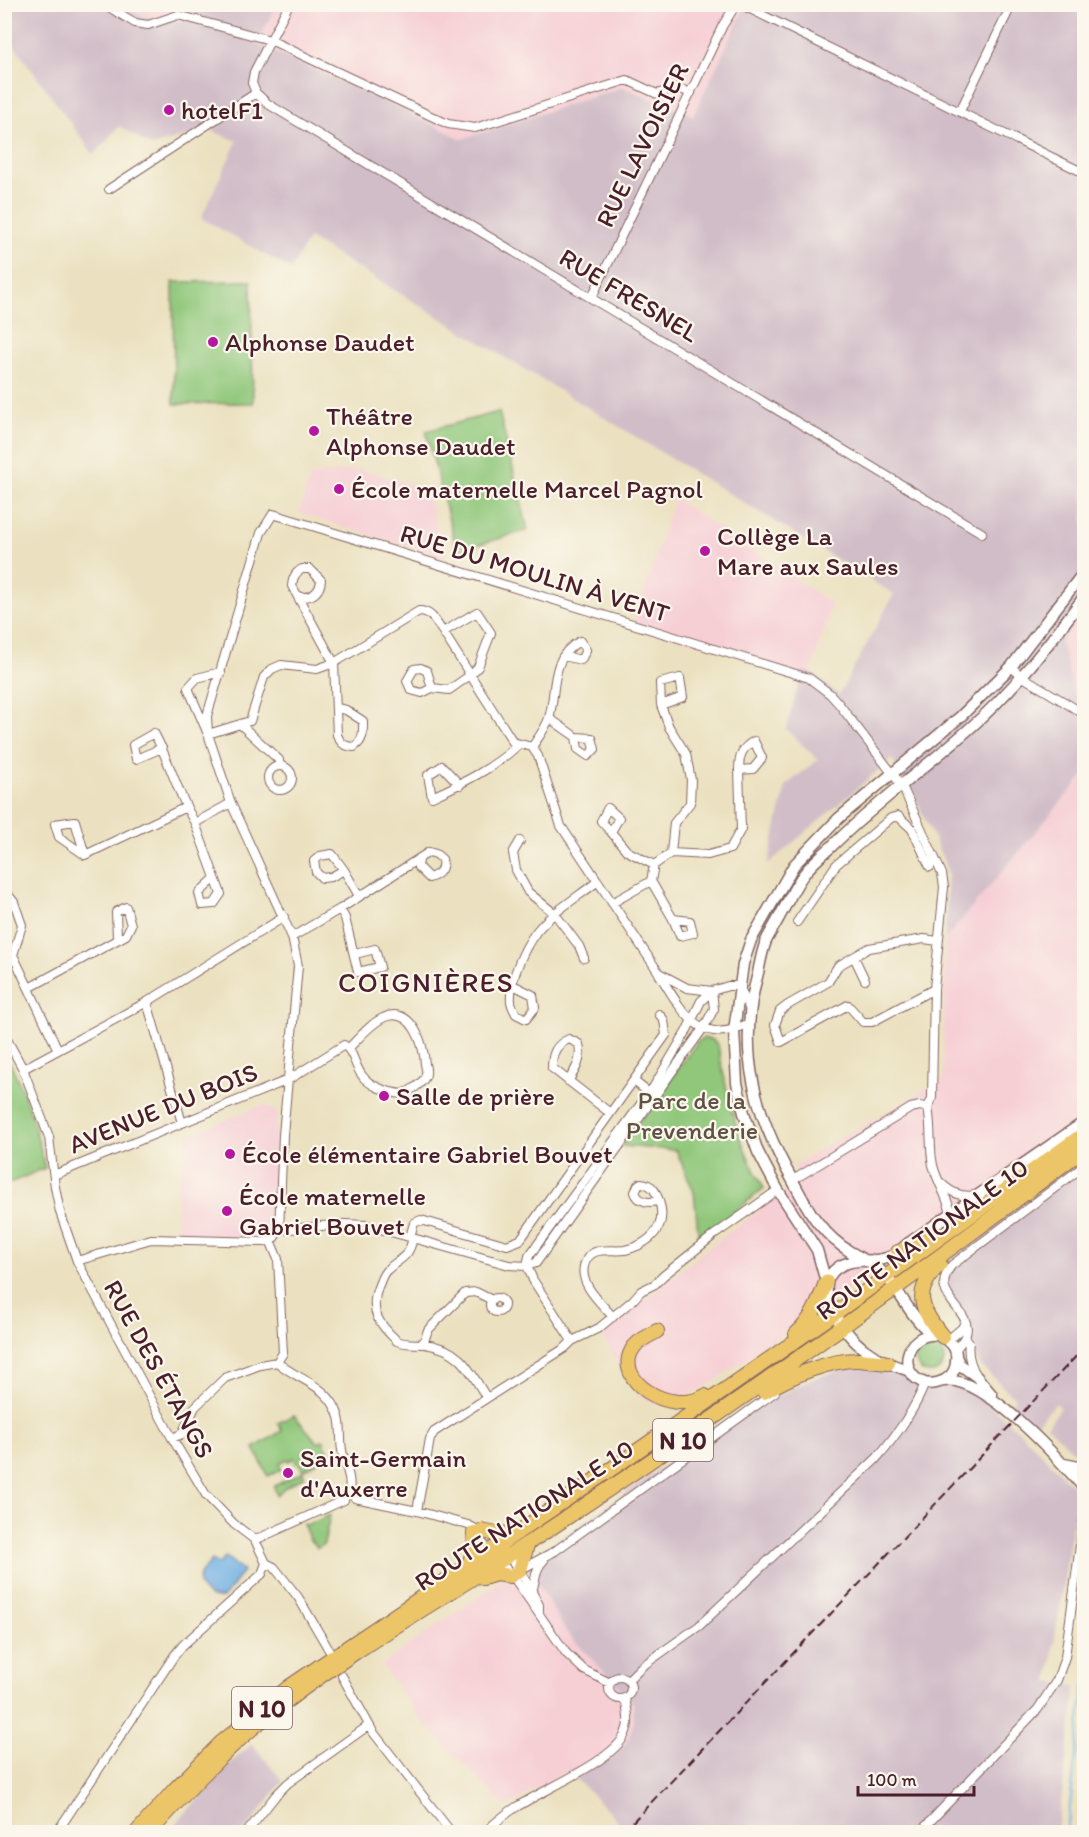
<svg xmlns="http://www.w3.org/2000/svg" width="1089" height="1837" viewBox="0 0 1089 1837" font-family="Itim,sans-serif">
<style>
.built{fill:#f6cfd5}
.industrial{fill:#d1bdc8}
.green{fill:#90c77a;stroke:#6d7352;stroke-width:1.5}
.water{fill:#6eafe2;stroke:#5c6786;stroke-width:1.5}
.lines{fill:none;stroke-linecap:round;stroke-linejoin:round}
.stream{stroke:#6eafe2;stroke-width:2}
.minor-casing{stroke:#82635f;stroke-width:10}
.tertiary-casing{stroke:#82635f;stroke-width:13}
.primary-casing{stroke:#82635f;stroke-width:16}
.minor{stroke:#fff;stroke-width:8}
.tertiary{stroke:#fff;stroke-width:10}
.primary{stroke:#edc569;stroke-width:14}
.rail{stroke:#4a1f2b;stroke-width:2;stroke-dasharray:9 4.5;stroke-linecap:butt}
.poi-dot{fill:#b5179e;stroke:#fbf7ec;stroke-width:2}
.labels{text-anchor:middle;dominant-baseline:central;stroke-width:4.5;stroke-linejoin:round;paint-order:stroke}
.shield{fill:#fbf7ec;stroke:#7f6065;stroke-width:1.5}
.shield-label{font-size:24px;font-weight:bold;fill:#4a1f2b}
.poi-label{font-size:26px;fill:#4a1f2b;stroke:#fbf7ec;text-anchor:start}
.street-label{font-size:26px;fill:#4a1f2b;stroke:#fbf7ec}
.park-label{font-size:26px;fill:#5f5143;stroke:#fbf7ec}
.quarter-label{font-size:28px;letter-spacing:1.5px;fill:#4a1f2b;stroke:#fbf7ec}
</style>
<rect width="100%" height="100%" fill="#fbf7ec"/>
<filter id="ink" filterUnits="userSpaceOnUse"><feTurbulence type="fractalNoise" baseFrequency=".0167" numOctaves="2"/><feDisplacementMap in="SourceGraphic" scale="12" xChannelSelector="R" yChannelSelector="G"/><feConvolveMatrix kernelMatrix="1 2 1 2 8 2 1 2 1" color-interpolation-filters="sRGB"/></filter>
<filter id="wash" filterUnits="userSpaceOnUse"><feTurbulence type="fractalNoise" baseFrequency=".008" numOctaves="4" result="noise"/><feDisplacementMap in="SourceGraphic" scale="24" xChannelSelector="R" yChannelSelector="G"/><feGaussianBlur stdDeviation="1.35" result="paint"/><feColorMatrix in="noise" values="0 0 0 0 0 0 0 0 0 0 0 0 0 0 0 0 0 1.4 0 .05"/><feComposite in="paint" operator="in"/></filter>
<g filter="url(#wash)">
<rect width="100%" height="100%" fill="#ebe1c0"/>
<!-- built -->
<path class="built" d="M121 5H189L181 23 141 16Z
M276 5H746L693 116 623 87 462 139 389 103 256 44Z
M359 469 426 489 445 559 299 513 310 476Z
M674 498 832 604 809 678 634 624Z
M1084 610V701L1074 695 1061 641Z
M1084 775V1127L701 1390 658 1405 636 1393 602 1336 706 1250 771 1201 804 1181 793 1166 943 1079 945 939Z
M265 1104 277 1113 273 1175 279 1230 274 1238 177 1239 178 1189 189 1135Z
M525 1563 567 1633 633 1702 634 1722 628 1739 613 1759 568 1771 505 1807 422 1721 381 1665Z"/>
<!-- industrial -->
<path class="industrial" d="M5 5H121L141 16 181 23 189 5H276L257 44 389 103 462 139 623 87 693 116 746 5H1084V610L1061 641 1074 695 1084 701V775L945 939 948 874 943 859 913 792 892 759 768 864 786 785 818 760 786 729 803 670 812 673 839 695 894 594 309 238 291 269 201 218 237 141 210 130 151 146 119 126 94 155 5 33Z
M1084 1160V1469L1077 1454 1047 1426 1061 1408 1056 1403 1033 1427 1009 1405 1015 1398 980 1365 957 1321 955 1315 939 1291 940 1272 951 1260Z
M877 1368 972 1390 1020 1432 1078 1491 1048 1682 1076 1686 1057 1832H610L619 1822 568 1771 613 1759 628 1739 634 1722 633 1702 567 1633 525 1563 722 1425 809 1380 844 1369Z
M252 1744 283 1781 244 1832H169L224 1769Z"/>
<!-- green -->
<path class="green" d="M251 281 253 403 174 404 173 282Z
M499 412 528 530 457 551 426 431Z
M704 1038 713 1040 718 1045C727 1096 737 1143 764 1188L699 1240 694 1192 676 1150 622 1146 698 1041Z
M4 1051C24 1087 36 1127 45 1168L5 1185Z
M916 1359a14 14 0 1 1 28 0a14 14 0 1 1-28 0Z
M294 1415 318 1443 323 1440 330 1454 304 1470 303 1473 305 1476 284 1488 277 1495 274 1487 276 1485 301 1473 303 1469 300 1464 296 1463 294 1458 289 1461 287 1459 280 1463 281 1470 268 1476 254 1448 282 1431 278 1423Z
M330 1515 324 1544 317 1548 310 1540 303 1524 308 1525Z"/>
<!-- water -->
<path class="water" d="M226 1557 243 1571 223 1598C211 1600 194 1589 200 1575 202 1570 208 1565 212 1560L218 1564Z"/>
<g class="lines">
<!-- stream -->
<path class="stream" d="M1067 1832 1084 1686"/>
</g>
</g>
<g filter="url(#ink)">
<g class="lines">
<defs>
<path id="minor" d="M104 4 135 23 148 25 178 15 270 40 448 124 475 128 627 80 657 94 666 91 670 85 691 93
M389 4H433
M744 6 1084 173
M256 93 268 104 982 533
M960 111 1012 4
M109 189 256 93 252 83 254 72 289 4
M592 297 723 25 732 11
M300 597C312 598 320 592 321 580L310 569H302C295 573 293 577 292 586L334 663 337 735C341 744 344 746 354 747 364 740 363 733 363 721L346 710 337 708
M1011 667 1023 677 1084 714
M221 672 197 678 188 688 208 734 231 803 292 937 298 966 283 1135 279 1230 274 1238 270 1240
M432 688 422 693 411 690 407 681 414 669 421 668 427 671 432 688 449 690 469 676 478 667 491 633 477 612 443 632
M549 718 576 737 592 738 595 749 588 756 578 749 576 737
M240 724 279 760V766
M208 734 207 716 261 533 273 514 809 678 830 694 839 704 902 786 942 874 944 887 934 989 932 1098 928 1108
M208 734 250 721 264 677 272 669 281 665 317 669 334 663 419 611C432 611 436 623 443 632L513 742 532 747 538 756 561 826 659 973 687 988 712 991 728 986H739L750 1010
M532 747C538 738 546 728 549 718 557 691 549 657 580 641L586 650 581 660 564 656
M162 748 136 759 133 745 154 733C170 762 178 795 195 823
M268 778a12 12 0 1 1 24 0a12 12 0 1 1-24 0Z
M460 785 442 766 428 775 432 797C463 783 494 768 518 745
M611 832 601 821 608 808 619 818 611 832 627 851 654 865
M520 841 513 853 516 870 528 892 555 914 579 946 584 958
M671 853 708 855 730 849 741 829 739 770 753 769 762 758 754 741C742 748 739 755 739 770
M85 855 75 821 55 824 59 837 85 855 186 807
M344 870 331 877 322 878 316 872 314 861 320 856 332 854 344 870 359 896
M215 878 199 893 202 905 214 904 221 894 195 823 231 803
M651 881 673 919 680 936 693 933 690 921 673 919
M4 890 14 902 22 925 13 955 58 1050
M612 903 651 881 654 865 671 853 674 823 690 803 691 780 686 754 669 727 661 705 683 697 680 678 660 683 661 705
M340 909 345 918 358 972 380 967 375 949 355 954
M797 922 836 865 891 818 898 816 912 829 930 867
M292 937 340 909 429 852 436 854 442 859C444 870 439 875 429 878L418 867 419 860
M854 957 865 980
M659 974C682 1011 700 1049 749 1023
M513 985 533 995 535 1008 526 1019 516 1014C514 1010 511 1005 511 1001 509 981 524 948 536 932 552 912 578 897 598 881
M29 988 126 935 131 925 126 907 116 912 117 938
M934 989 872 1022H863L848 1005 781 1042 775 1025 780 1011 788 1005 828 982 838 966 869 948 924 939 938 941
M147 1002 182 1123
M4 1034 23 1069 49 1137 55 1187 60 1212 77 1261 172 1438 206 1495 234 1524 255 1540 266 1563 274 1567 298 1597 329 1650
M23 1069 147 1002 284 917
M568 1081C577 1068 582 1059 579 1044L569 1039C555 1045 552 1054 552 1068L610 1113
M634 1081 649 1093
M54 1175 288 1080 344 1045C354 1052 354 1064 361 1074 368 1086 389 1093 403 1094 410 1091 422 1084 425 1077 427 1074 426 1068 425 1064 424 1044 411 1004 383 1018 370 1024 359 1038 349 1048
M793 1180 911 1108 920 1106 928 1108C932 1127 929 1147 933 1165 937 1182 948 1197 951 1214
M940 1182C951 1193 961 1198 977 1195
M279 1230 344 1224 366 1225 509 1265 527 1266 536 1263 704 1027 714 1009 712 991
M410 1237 414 1223 421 1220 507 1245 520 1240 666 1035 664 1020 659 1014
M413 1238C408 1259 402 1256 387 1270 382 1274 381 1281 378 1287 369 1312 379 1324 397 1341 406 1345 416 1343 425 1344 461 1349 469 1369 486 1397
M270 1240 278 1259 283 1353 277 1362
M77 1261 151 1239 264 1242 270 1240
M527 1266 529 1256 654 1086 686 1032 701 1001 712 991
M527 1266 533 1280 572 1341
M490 1305a7 7 0 1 1 14 0a7 7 0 1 1-14 0Z
M613 1317C601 1303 577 1283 585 1263 591 1245 611 1252 625 1250 634 1248 643 1244 650 1238 662 1227 664 1215 659 1201 656 1192 653 1184 641 1183L638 1185 635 1192C638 1202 650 1204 659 1200
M965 1337 969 1342C967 1355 970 1365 977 1376
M948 1340 962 1328 965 1322
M423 1344 428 1330 465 1293 476 1292 492 1300
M955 1350C959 1345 964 1340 966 1334 974 1309 926 1296 952 1265L1084 1166
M277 1362C300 1382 329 1384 339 1417 342 1428 340 1440 342 1450 344 1465 352 1476 349 1492
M172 1438 182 1434 195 1407 225 1378 260 1365 277 1362
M355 1498 417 1511 468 1525 482 1532
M417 1511 430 1439 434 1432 565 1348 572 1341 599 1328 633 1300 641 1291 655 1284 663 1276 714 1235 778 1190
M475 1535 512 1575 566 1653 584 1670 610 1683
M255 1540 344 1500
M505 1553 520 1570 539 1605V1611
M520 1570 555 1551 775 1392
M532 1592C536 1580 534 1570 544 1560
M342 1676 373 1732 451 1832
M609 1688a11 11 0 1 1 22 0a11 11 0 1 1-22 0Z
M628 1680 641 1667 699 1626 876 1459C895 1437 915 1410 925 1383
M57 1832 174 1656 183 1645 262 1574 266 1563
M247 1832 276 1795 288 1783 368 1726
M485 1832C495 1823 506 1813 518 1806 543 1790 615 1760 625 1734 631 1722 627 1710 625 1698
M920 1832 1038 1709 1057 1680 1065 1657 1084 1516"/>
<path id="tertiary" d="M826 1282 817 1250 778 1190 758 1152 744 1113 737 1083 734 1031 743 964 751 940 794 865 839 818 960 717 1011 667 1084 572
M938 1335C903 1332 897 1375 925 1383 933 1385 944 1382 950 1376 954 1372 956 1366 956 1361 959 1339 938 1338 925 1328 909 1314 897 1286 881 1271 872 1263 859 1257 849 1251 838 1244 828 1235 820 1225 809 1213 802 1197 794 1183 755 1115 736 1051 758 973 760 963 762 951 766 941 771 931 777 922 782 912 789 900 795 885 804 874 811 864 822 855 831 847 874 804 924 769 969 729 1014 690 1049 644 1084 597
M957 1359 960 1365 977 1377 992 1395
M910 1371C894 1366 878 1360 864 1349 845 1335 809 1288 837 1268 852 1257 871 1263 887 1258 896 1255 902 1248 910 1242L1084 1122
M944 1381C983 1374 1059 1459 1084 1488
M1064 1464 1084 1468"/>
<path id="primary" d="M898 1252 913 1247 932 1235
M940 1264C912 1292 920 1309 943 1337
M657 1331C649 1336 639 1340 634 1347 610 1379 670 1417 705 1396
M796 1334C812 1320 819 1302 826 1282
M764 1392C789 1377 830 1359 859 1360 869 1361 878 1362 888 1363
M481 1531 497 1534 517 1533
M468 1566 475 1548 474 1533
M520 1570 527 1545
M483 1578 496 1574 510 1576 512 1575
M137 1832 175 1789 221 1743 289 1687 620 1463 834 1314 1084 1134
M150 1832C185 1793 220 1754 261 1721 353 1646 459 1590 557 1524 737 1404 912 1279 1084 1149"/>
</defs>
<!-- minor casing -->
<use href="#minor" class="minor-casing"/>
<!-- tertiary casing -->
<use href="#tertiary" class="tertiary-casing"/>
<!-- primary casing -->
<use href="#primary" class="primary-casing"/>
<!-- minor -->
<use href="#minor" class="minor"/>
<!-- tertiary -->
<use href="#tertiary" class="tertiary"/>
<!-- primary -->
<use href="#primary" class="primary"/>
<!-- rail -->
<path class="rail" d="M623 1832 1084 1348"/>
</g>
</g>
<!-- markers -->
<g class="poi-dot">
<circle cx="169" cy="110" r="6"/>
<circle cx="213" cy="342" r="6"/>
<circle cx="314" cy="431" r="6"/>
<circle cx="339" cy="489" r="6"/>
<circle cx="705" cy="551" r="6"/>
<circle cx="384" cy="1096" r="6"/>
<circle cx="230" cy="1154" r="6"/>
<circle cx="227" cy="1211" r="6"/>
<circle cx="288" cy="1473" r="6"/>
</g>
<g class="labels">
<!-- shield labels -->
<g class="shield">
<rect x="653" y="1419" width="60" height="42" rx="4.5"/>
<rect x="232" y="1687" width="60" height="42" rx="4.5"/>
</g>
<g class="shield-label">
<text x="683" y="1440">N 10</text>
<text x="262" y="1708">N 10</text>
</g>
<!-- poi labels -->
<g class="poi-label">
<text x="181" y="110">hotelF1</text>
<text x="225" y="342">Alphonse Daudet</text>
<text x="326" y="416">Théâtre<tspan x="326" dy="30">Alphonse Daudet</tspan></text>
<text x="351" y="489">École maternelle Marcel Pagnol</text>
<text x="717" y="536">Collège La<tspan x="717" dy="30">Mare aux Saules</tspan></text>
<text x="396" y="1096">Salle de prière</text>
<text x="242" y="1154">École élémentaire Gabriel Bouvet</text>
<text x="239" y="1196">École maternelle<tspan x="239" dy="30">Gabriel Bouvet</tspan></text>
<text x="300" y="1458">Saint-Germain<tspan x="300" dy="30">d'Auxerre</tspan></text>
</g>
<!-- street labels -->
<g class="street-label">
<text transform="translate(642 145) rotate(-64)">RUE LAVOISIER</text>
<text transform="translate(629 295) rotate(31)">RUE FRESNEL</text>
<text transform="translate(535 573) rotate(17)">RUE DU MOULIN À VENT</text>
<text transform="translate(163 1108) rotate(-22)">AVENUE DU BOIS</text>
<text transform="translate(922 1239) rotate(-36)">ROUTE NATIONALE 10</text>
<text transform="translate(159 1369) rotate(61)">RUE DES ÉTANGS</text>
<text transform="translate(524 1515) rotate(-33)">ROUTE NATIONALE 10</text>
</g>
<!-- park labels -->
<g class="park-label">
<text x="692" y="1100">Parc de la<tspan x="692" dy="30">Prevenderie</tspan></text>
</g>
<!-- quarter labels -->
<g class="quarter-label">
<text x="426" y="982">COIGNIÈRES</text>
</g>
</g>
<!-- margin -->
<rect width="1089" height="1837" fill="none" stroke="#fbf7ec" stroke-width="24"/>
<!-- scale -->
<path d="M858 1786v9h116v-9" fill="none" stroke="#4a1f2b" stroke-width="3"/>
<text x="867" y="1786" font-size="18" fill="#4a1f2b" stroke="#fbf7ec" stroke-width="4.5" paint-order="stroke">100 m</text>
</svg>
